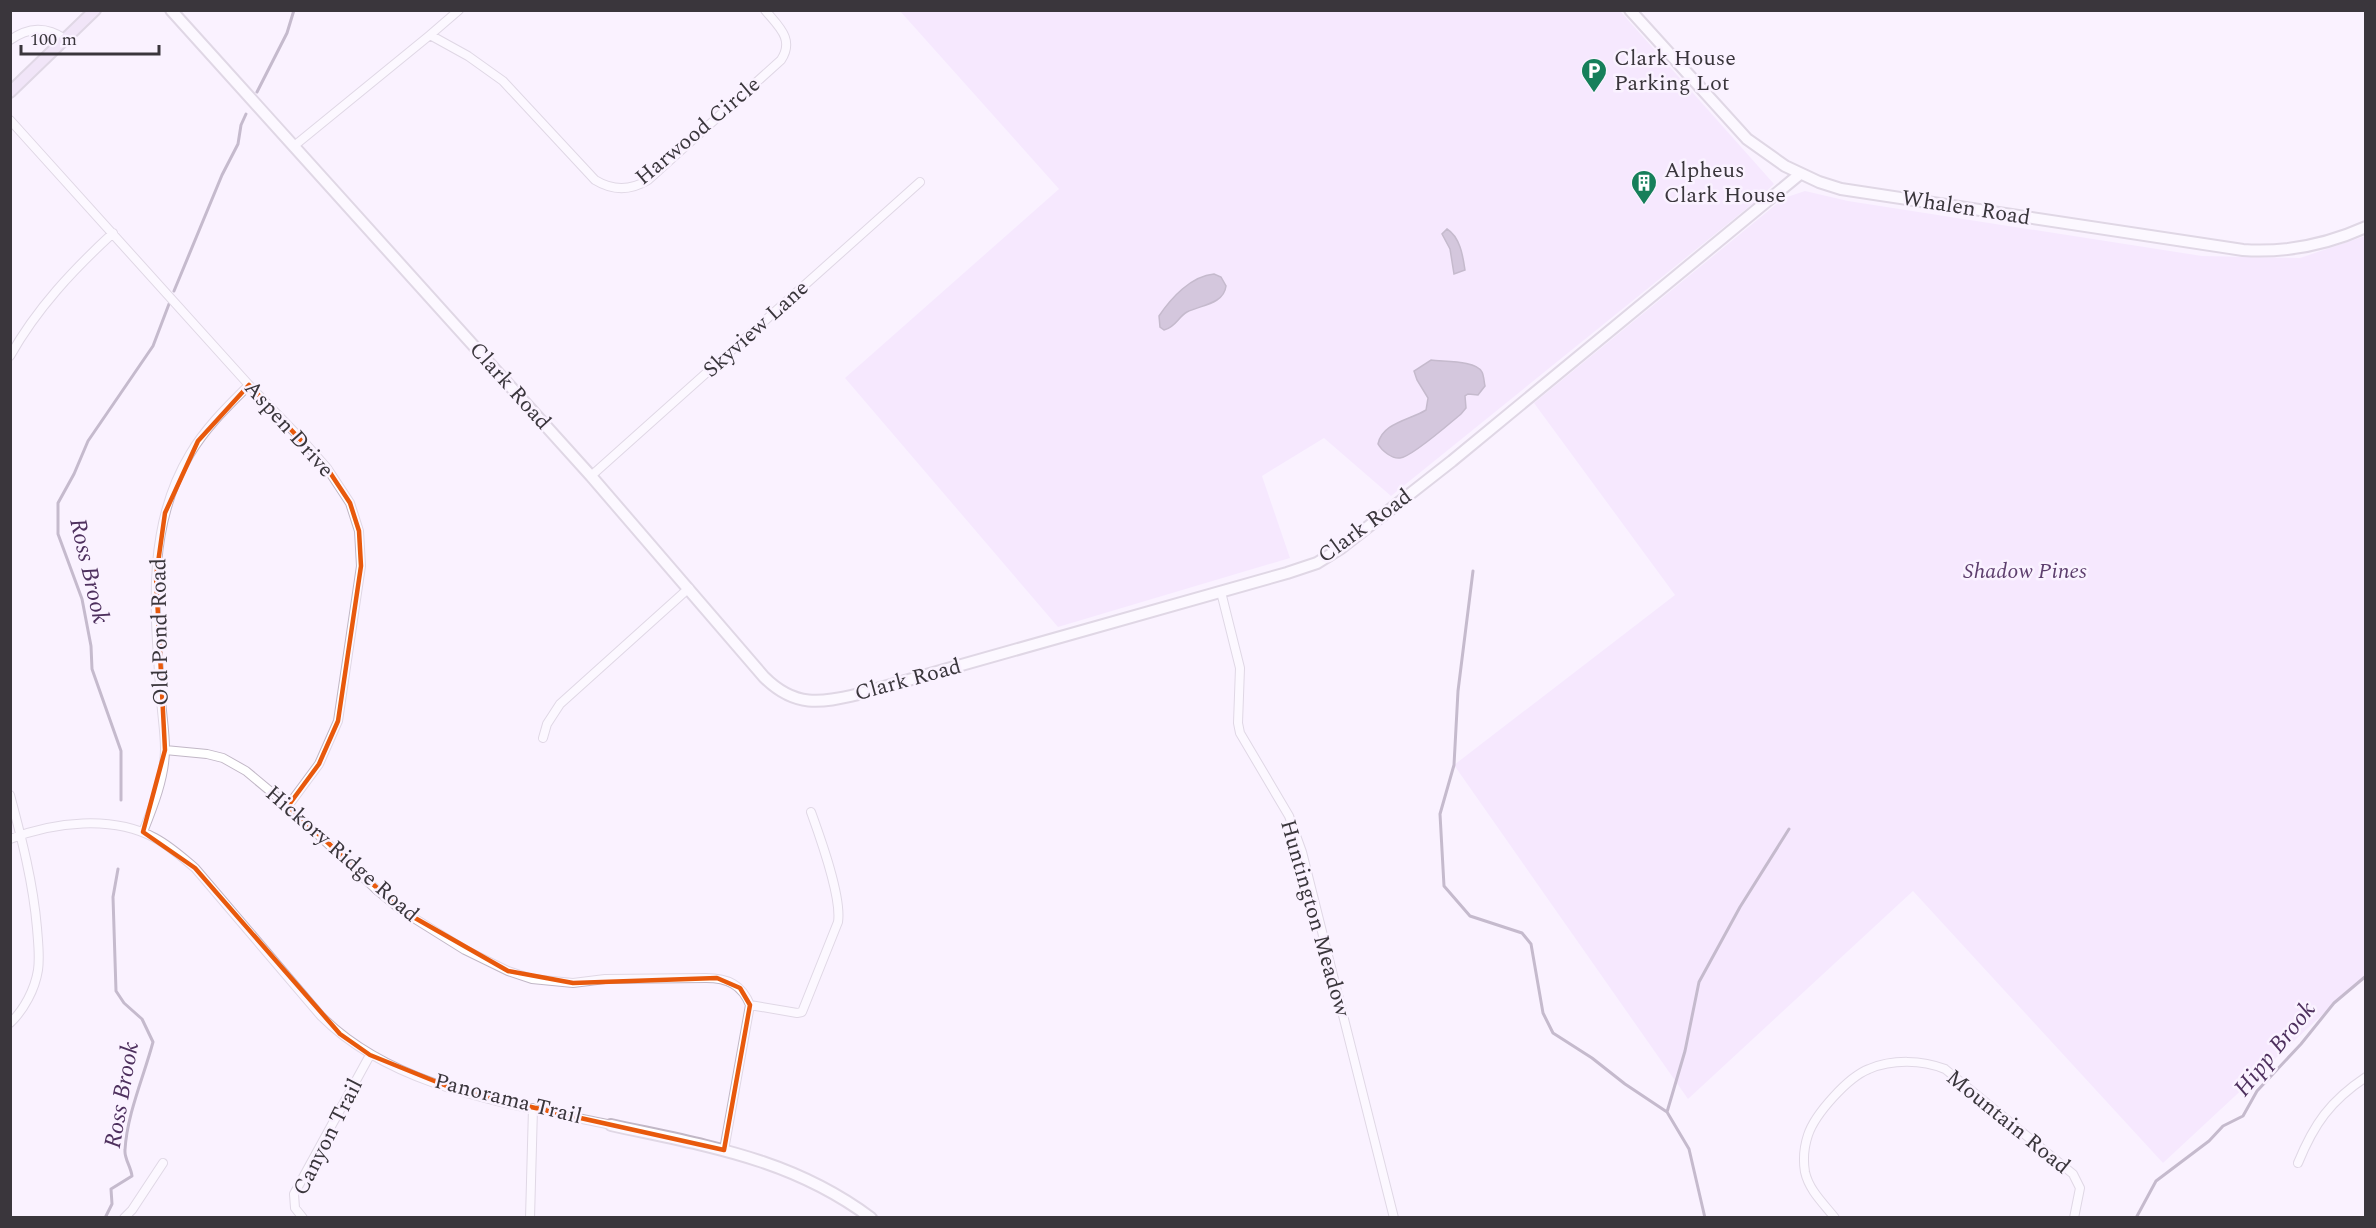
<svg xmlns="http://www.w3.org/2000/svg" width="2376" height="1228" viewBox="0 0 2376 1228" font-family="Spectral,serif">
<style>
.green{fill:#f1dcfd}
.water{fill:#a792b4;stroke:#867690;stroke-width:1.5}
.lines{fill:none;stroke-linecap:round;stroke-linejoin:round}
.stream{stroke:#867690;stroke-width:3}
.minor-casing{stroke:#c1b7c6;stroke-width:10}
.tertiary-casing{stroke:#c1b7c6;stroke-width:14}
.secondary-casing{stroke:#c1b7c6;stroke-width:14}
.minor{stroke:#fff;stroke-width:8}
.tertiary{stroke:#fff;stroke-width:10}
.secondary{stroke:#e7d5f0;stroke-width:10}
.marked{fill:none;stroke:#e8590c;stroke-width:4.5;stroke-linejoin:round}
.labels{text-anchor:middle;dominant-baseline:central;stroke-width:5;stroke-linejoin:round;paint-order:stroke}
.poi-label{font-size:22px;fill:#3a363c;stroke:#faf2ff;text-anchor:start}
.street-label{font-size:22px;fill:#3a363c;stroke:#faf2ff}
.park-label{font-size:22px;font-style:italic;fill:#5d3e6d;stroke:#faf2ff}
.water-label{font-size:24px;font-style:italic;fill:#4e305e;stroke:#faf2ff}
</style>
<rect width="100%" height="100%" fill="#faf2ff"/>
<!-- green -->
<path class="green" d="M900 11H1620L1774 184 1756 201 1391 496 1324 438 1262 476 1290 558 1058 627 845 378 1059 189Z
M1805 191 1848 201 2202 256 2300 258 2365 236V975L2163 1163 1913 891 1688 1099 1454 765 1675 595 1534 403 1784 198Z"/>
<!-- water -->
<path class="water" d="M1447 229C1460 237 1463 256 1465 270L1454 274 1450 249 1442 234Z
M1214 274 1221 277 1226 286C1224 304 1201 305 1187 312 1178 317 1176 327 1164 330L1160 327 1159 316C1171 298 1191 276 1214 274Z
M1431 360C1443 362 1476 360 1482 372 1484 376 1484 382 1485 386L1478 395 1468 394 1465 396 1466 408 1461 414C1450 423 1412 457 1400 458 1392 459 1382 451 1378 444 1382 423 1410 420 1426 410L1428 398 1417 380 1414 371Z"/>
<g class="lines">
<!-- stream -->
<path class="stream" d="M257 92 287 33 294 10
M174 291 222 175 238 144 241 125 246 114
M1473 571 1458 691 1454 765 1440 814 1444 886 1470 916 1522 933 1531 944 1543 1013 1553 1033 1592 1058 1625 1084 1667 1112 1689 1149 1705 1218
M121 800V751L92 669 91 646 82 599 58 534V503L74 474 88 441 153 346 169 304
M1667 1112 1685 1051 1699 982 1740 907 1789 829
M105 1218 112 1204 111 1189 132 1176C131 1167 124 1158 125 1150 127 1114 144 1076 153 1042L142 1019 124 1003 116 991 113 897 118 869
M2136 1218 2156 1181 2209 1141 2223 1126 2243 1116 2257 1091 2301 1044 2334 1003 2366 976"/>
<defs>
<path id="minor" d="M459 10 430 35 468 56 503 81 595 180C613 191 630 191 648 180L781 60C795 39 778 26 765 10
M10 40C29 27 46 26 65 39
M10 120 249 385 305 443 327 468 350 503 359 531 361 566 338 721 319 764 288 806
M294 146 430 35
M10 356C37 308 73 270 113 233
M591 476 920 182
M1221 592 1240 668 1238 723 1240 733 1289 816 1302 852 1394 1218
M543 738 547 724 560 704 689 588
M165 750 207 754 223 758 246 771 288 806 378 891 401 910 465 950 508 971 532 979 573 983 605 979 706 978C728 978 742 985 750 1005L724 1150
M10 795C22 840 33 882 37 928 38 942 40 956 38 970 35 989 24 1010 10 1023
M143 832C153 807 165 777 165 749 165 732 162 715 161 699 155 616 145 528 190 454 206 427 228 406 249 385
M10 839C54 822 112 815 155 838 170 846 182 857 195 868L321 1016C396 1091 512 1103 611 1125
M750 1005 797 1013 802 1012 838 922C842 897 820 837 811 812
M2298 1163C2314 1124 2330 1101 2366 1077
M124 1218 132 1210 163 1163
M303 1218 295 1208 294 1194 370 1055
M530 1218 533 1108
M1835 1218C1823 1203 1809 1190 1805 1172 1803 1160 1804 1147 1808 1135 1815 1114 1848 1077 1869 1069 1893 1059 1922 1060 1945 1069L2073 1174 2080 1188 2074 1218"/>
<path id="tertiary" d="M171 10 591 476 764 677C795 708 820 703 859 694L1287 573 1317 563 1341 548 1452 461 1800 174
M1630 10 1747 139 1785 166 1819 182 1841 189 2243 250C2287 253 2326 245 2366 227
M611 1125C706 1146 791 1158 871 1218"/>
<path id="secondary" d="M10 92 95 10"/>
</defs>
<!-- minor casing -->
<use href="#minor" class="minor-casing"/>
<!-- tertiary casing -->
<use href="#tertiary" class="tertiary-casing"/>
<!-- secondary casing -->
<use href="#secondary" class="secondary-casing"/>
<!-- minor -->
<use href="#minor" class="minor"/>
<!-- tertiary -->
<use href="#tertiary" class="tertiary"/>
<!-- secondary -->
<use href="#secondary" class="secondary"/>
</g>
<!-- marked area -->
<path d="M0 0H2376V1228H0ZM249 385 327 468 350 503 359 531 361 566 338 721 319 764 288 806 401 910 508 971 573 983 717 978 740 988 750 1005 724 1150 459 1091 370 1055 340 1034 195 868 143 832 165 750 156 577 165 513 198 441Z" fill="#faf2ff" fill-opacity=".55" fill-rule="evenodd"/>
<path class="marked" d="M249 385 327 468 350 503 359 531 361 566 338 721 319 764 288 806 401 910 508 971 573 983 717 978 740 988 750 1005 724 1150 459 1091 370 1055 340 1034 195 868 143 832 165 750 156 577 165 513 198 441Z"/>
<!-- icons -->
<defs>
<symbol id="parking-pin" viewBox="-11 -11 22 30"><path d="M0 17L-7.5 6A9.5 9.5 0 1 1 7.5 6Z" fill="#167f5a" stroke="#faf2ff"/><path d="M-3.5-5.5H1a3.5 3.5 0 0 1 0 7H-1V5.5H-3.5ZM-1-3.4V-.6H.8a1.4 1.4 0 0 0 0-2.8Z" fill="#fff"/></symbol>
<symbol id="building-pin" viewBox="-11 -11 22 30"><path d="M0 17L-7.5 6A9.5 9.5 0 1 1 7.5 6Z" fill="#167f5a" stroke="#faf2ff"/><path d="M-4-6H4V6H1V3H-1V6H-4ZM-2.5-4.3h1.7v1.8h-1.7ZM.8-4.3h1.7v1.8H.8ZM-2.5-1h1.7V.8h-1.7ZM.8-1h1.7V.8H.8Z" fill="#fff"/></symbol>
</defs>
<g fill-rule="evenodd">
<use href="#parking-pin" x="1579" y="56" width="30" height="40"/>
<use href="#building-pin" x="1629" y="168" width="30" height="40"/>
</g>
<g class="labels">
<!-- poi labels -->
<g class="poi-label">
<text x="1614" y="58">Clark House<tspan x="1614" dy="25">Parking Lot</tspan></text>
<text x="1664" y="170">Alpheus<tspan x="1664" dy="25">Clark House</tspan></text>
</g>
<!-- street labels -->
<g class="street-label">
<text transform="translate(698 131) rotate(-40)">Harwood Circle</text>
<text transform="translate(1966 208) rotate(9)">Whalen Road</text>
<text transform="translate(756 329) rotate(-42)">Skyview Lane</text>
<text transform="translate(510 386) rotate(48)">Clark Road</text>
<text transform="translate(289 429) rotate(48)">Aspen Drive</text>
<text transform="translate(1365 526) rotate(-36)">Clark Road</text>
<text transform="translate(160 632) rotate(-91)">Old Pond Road</text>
<text transform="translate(908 680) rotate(-15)">Clark Road</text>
<text transform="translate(342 854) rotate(41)">Hickory Ridge Road</text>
<text transform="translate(1315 918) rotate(74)">Huntington Meadow</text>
<text transform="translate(508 1099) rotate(14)">Panorama Trail</text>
<text transform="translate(2008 1122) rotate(39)">Mountain Road</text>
<text transform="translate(328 1137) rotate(-63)">Canyon Trail</text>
</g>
<!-- park labels -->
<g class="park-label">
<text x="2025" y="571">Shadow Pines</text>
</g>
<!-- water labels -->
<g class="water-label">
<text transform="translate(89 571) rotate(77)">Ross Brook</text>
<text transform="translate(2275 1049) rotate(-51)">Hipp Brook</text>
<text transform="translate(122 1095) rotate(-80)">Ross Brook</text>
</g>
</g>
<!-- border -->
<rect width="2376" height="1228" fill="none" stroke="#3a363c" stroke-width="24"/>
<!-- scale -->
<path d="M21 45v9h138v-9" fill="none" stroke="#3a363c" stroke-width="3"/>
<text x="30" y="45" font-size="18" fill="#3a363c" stroke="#faf2ff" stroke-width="4.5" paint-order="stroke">100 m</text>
</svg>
